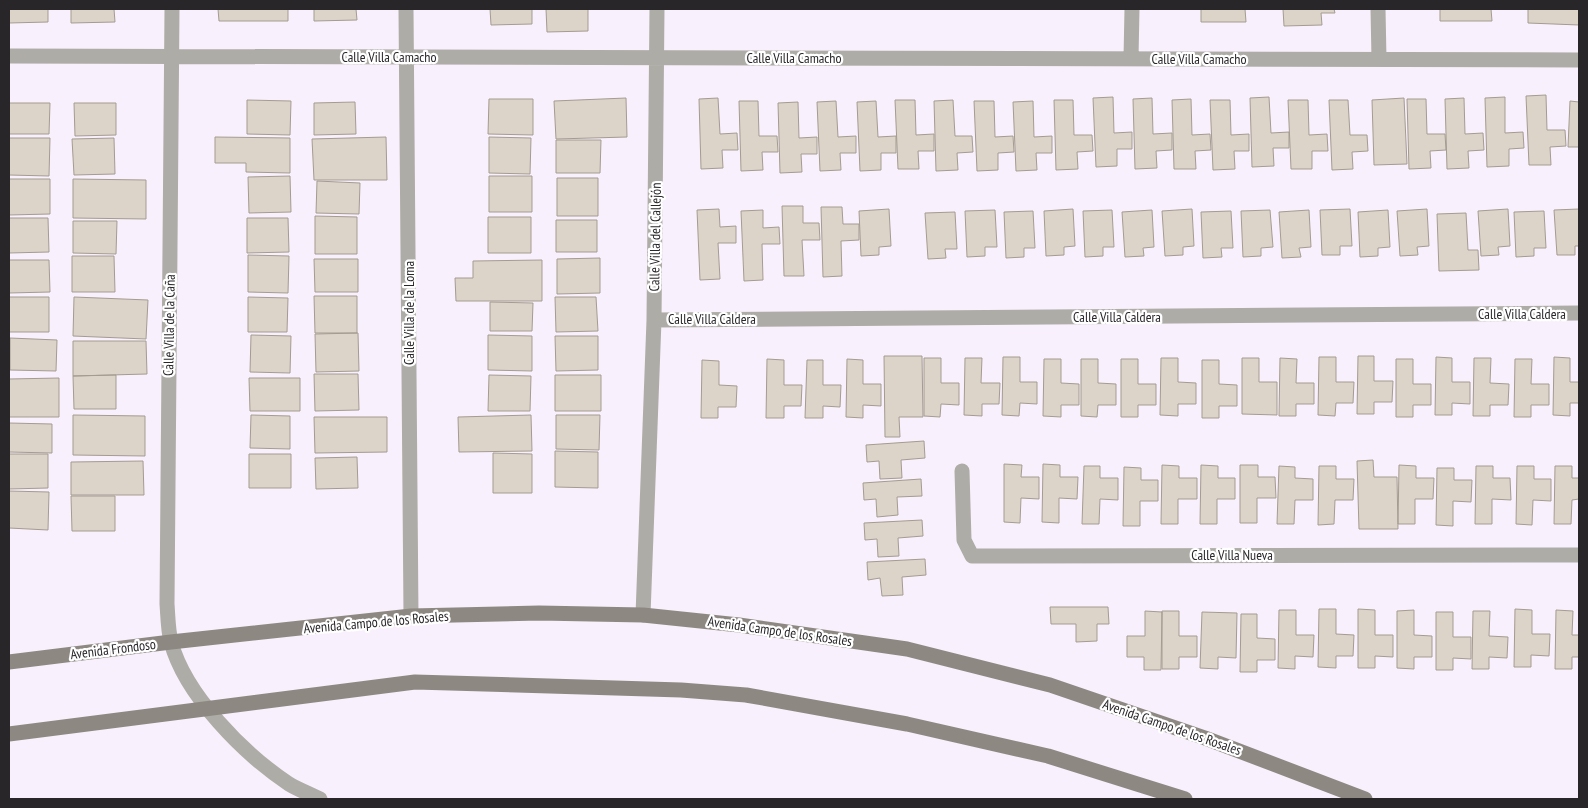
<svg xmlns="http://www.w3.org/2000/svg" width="1588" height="808" viewBox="0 0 1588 808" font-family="'PT Sans Narrow',sans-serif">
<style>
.building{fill:#ddd4c9;stroke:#a49c91}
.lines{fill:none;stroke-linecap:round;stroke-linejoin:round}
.street{stroke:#aeaca6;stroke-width:15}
.secondary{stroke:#8d8982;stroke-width:15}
.labels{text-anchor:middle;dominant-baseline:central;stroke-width:4.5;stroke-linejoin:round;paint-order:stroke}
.street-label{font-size:14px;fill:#29262a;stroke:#fff}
</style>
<rect width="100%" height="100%" fill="#f8f0fc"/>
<!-- building -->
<path class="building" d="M9 9H48V22L9 23Z
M71 9H114L115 22 71 23Z
M218 9H288V21H219Z
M314 9H356L357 20 314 21Z
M490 9H532V24L491 25Z
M546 9H588V31L547 32Z
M1201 9H1250H1245L1246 22H1201Z
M1283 9H1334L1335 13H1321L1322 25 1284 26Z
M1440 9H1491L1492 21H1440Z
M1528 9H1579V25L1528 23Z
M1546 95 1547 130H1565L1566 146 1550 147 1551 165H1529L1526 96Z
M1113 97 1114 133 1132 132V149H1117V166L1096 167 1093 98Z
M1269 97 1271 133 1289 132V148H1273L1274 166 1252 167 1250 98Z
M1505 97V133L1523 132 1524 148 1509 149V166L1487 167 1485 98Z
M626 98 627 137 556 139 554 101Z
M718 98 720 134 737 133 738 150H722L723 168 701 169 699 99Z
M1152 98 1153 134 1172 133V150L1156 151 1157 168 1135 169 1133 99Z
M1404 98 1407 164 1374 165 1372 100Z
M1464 98 1465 134 1483 133 1484 150 1468 151 1469 168 1447 169 1445 99Z
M489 99H533V135L488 134Z
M1191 99 1192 135 1210 134 1211 150 1195 151 1196 169H1174L1172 100Z
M1407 99H1426L1427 134H1445L1446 150 1430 151 1431 168 1409 169Z
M247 100 291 101 290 135 247 134Z
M895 100H915L916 135 934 134V151H918L919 169H898Z
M953 100 955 136H972L973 152 957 153 958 170 936 171 934 101Z
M1054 100H1073L1074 135H1092L1093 151 1077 152 1078 169 1056 170Z
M1210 100H1230L1231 135 1249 134V151H1234L1235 169 1213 170Z
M1288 100H1308L1309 135 1327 134 1328 151H1312V169H1291Z
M1329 100H1348L1350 135H1367L1368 151 1352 152 1353 169 1332 170Z
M739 101H758L759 136H777L778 152H762L763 170 741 171Z
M836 101 838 137 856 136V153H840L841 170 820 171 817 102Z
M876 101 878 137 896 136V153H881V170L860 171 857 102Z
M974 101H994L995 137 1013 136 1014 152 998 153V170L977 171Z
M1033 101 1034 137 1052 136V153H1036L1037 170 1016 171 1013 102Z
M1570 101 1579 102V147H1568Z
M355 102 356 134 314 135V103Z
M798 102 799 138 817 137V154H801L802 172 780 173 778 103Z
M9 103H50L49 134H9Z
M74 103H116V135L75 136Z
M215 137 290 138V173L246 172V163H215Z
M386 137 387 180H314L312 139Z
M489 137 531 138 530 174 489 173Z
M9 138H50L49 176 9 175Z
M114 138 115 174 74 175 72 139Z
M556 140H601L600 173H556Z
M290 176 291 212 249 213 248 177Z
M489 176H532V212H489Z
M557 178H598V216H557Z
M9 179H50V214L9 215Z
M73 179 146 180V219L73 218Z
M317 181 360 183 359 214 316 213Z
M782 206H803V223H819L820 240H802L804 276H784Z
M821 207H842L843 224H859V240L841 241 842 276 823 277Z
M719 209 720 227 736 226V243H718L720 279 700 280 697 210Z
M889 209 891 246 879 247V255L861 256 859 211Z
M1073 209 1075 246 1064 247V255L1046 256 1044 211Z
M1192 209 1194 246 1183 247V255L1165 256 1162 211Z
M1350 209 1352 246H1340V255H1322L1320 210Z
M1427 209 1429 246 1417 247 1418 255 1400 256 1397 211Z
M1508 209 1510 246 1498 247 1499 255 1481 256 1478 211Z
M1579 209V246H1575V255H1557L1554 210Z
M763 210V228L779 227 780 244H762L763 280 744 281 741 211Z
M995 210 997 247H985V256L967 257 965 211Z
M1112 210 1114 247H1103V256L1085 257 1083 211Z
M1152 210 1154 247 1143 248 1144 256 1125 257 1122 212Z
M1270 210 1273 247 1261 248V256L1243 257 1241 211Z
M1309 210 1311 247 1299 248 1301 257 1282 258 1279 212Z
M1388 210 1390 247 1378 248V256L1360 257 1358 212Z
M1033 211 1035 248H1024V257L1006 258 1004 212Z
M1231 211 1233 248H1221L1222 257 1203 258 1201 212Z
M1544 211 1546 248H1534V256L1516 257 1514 212Z
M955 212 957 249H945L946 258 928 259 925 213Z
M1466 213 1468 250H1478L1479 270 1439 271 1437 214Z
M315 216 357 217V254H315Z
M488 217H531V253H488Z
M9 218H48L49 252 9 253Z
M247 218H288L289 252 247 253Z
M556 220H597V252H556Z
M73 221H117L116 254 73 253Z
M248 255 289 256 288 293 248 292Z
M72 256H114L115 292H72Z
M600 258V293L557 294V259Z
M314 259H358V292H315Z
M9 260H49L50 292 9 293Z
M542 260V301H456L455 278H473V261Z
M314 296H357V333H315Z
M9 297H49V332H9Z
M74 297 148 300 146 339 73 336Z
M248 297 288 298 287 332H248Z
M555 297H596L598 331 556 332Z
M490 302 533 303 532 331H490Z
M358 333 359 371 316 372 315 334Z
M251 335 291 336 290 373 250 372Z
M488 335 532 336V371L488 370Z
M555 336H598V370L556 371Z
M10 338 57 340 56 371 10 370Z
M73 341H146L147 374 73 376Z
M884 356H922L923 417H899L900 437H885Z
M1358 356H1374V381H1393L1392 402H1374V414H1357Z
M1003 357H1020V382H1037V404L1020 403 1019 416 1002 415Z
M1319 357H1336V382H1354L1353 403H1336L1335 416 1318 415Z
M1436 357 1452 358V382H1470V404L1452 403V415H1435Z
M1554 357 1570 358V382H1579V403H1570V416L1553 415Z
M924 358H941V383H959V405L941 404 940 417 924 416Z
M965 358H982L981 383H1000L999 404H982V416L964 415Z
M1161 358H1178V382L1196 383V404H1178V416L1160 415Z
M1242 358H1259V382H1277V415L1242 414Z
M1280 358 1297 359 1296 383H1314V404H1296V416H1279Z
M1474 358H1491L1490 383 1509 384 1508 405H1490V416H1473Z
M767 359 784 360V385H802L801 406H784V418H766Z
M847 359 863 360V384H881V406L863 405V418L846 417Z
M1044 359H1061V383L1079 384V405H1061V417L1043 416Z
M1081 359H1098V383L1116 384V405H1098L1097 417 1081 416Z
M1121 359H1138V384H1156V405H1138V417H1121Z
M1396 359H1413V384H1431V405H1413V417H1396Z
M1515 359H1532L1531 384H1549V405H1531V417H1514Z
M702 360 719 361V385L737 386 736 407H718V418H701Z
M807 360H823V385H841L840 407 823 406V418H805Z
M1202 360H1219V384L1237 385V406H1219V418H1202Z
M314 374H358L359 410 315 411Z
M116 375V409H74L73 376Z
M489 375 531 376 530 411H488Z
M555 375H601V411H555Z
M59 378V417H9V379Z
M249 378H300V411H250Z
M73 415 145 416V456L73 455Z
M251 415 290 416V449L250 448Z
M531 415 532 451 459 452 458 417Z
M556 415H600L599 450 556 449Z
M314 417H387V452L315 453Z
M9 423 52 424V453L9 452Z
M924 441 925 458 901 460 902 478 880 479 879 461 867 462 866 445Z
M555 451 598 452V488L555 487Z
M493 453 532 454V493H493Z
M9 454H48V488L9 489Z
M249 454H291V488H249Z
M357 457 358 488 316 489 315 458Z
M1373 460 1374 477H1397L1398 529H1359L1357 461Z
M143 461 144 495H71V462Z
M1004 464 1022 465 1021 477H1039V499L1021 498 1020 523 1004 522Z
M1043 464 1060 465V477H1078L1077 499 1059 498V523L1042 522Z
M1162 465 1179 466V478H1197V499H1178V524H1161Z
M1201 465 1218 466V478H1235V499H1217V524H1200Z
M1240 465H1258V477H1275L1276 498H1257V523H1240Z
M1399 465 1416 466V478H1434L1433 499H1415V524H1398Z
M1084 466H1100V478H1118V500L1100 499 1099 524H1082Z
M1279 466 1295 467V478L1313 479V500H1295L1294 524H1277Z
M1319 466H1336V479H1354L1353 500H1335L1334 524 1318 525Z
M1476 466H1493V478H1510L1511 500 1492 499V524H1475Z
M1517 466H1534V479H1551V501L1533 500 1532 525 1516 524Z
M1555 466H1572V478H1579V499L1572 500 1571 524H1554Z
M1124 467 1141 468V480H1158V501H1140V526H1123Z
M1437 468H1454V480H1472L1471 502 1453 501V526L1436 525Z
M921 479 922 496 897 497 898 515 877 517 876 499 864 500 863 483Z
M9 491 49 492 48 530 9 528Z
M71 496H115V531H72Z
M922 520 923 536 898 538 899 556 878 557 877 539 865 540 864 523Z
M925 559 926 575 902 577 903 595 882 596 880 578 868 580 867 562Z
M1050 607H1108L1109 624H1097V641L1076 642V624H1051Z
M1319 609H1336V634L1354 635 1353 656H1336V668L1318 667Z
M1358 609 1375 610V635H1393V657L1375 656V668H1358Z
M1515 609 1532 610V634H1550L1549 656 1531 655V667H1514Z
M1279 610H1296V635H1314L1313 657 1295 656V669L1278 668Z
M1414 610V635L1432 636V657H1414V669L1397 668V611Z
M1556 610 1573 611 1572 635H1579V657H1572V669H1555Z
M1145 611 1162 612 1161 670H1144V657H1127V636H1145Z
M1162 611H1179V636H1197V657H1179V669H1162Z
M1473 611H1490L1489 636 1508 637 1507 658 1489 657V669H1472Z
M1202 612 1237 613 1236 658 1218 657V669L1200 668Z
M1436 612H1453V637H1471V659L1453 658V670H1436Z
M1241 614H1257V638L1275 639V660H1257V672H1240Z"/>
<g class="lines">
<!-- street -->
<path class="street" d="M172 9 167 604C168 617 168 630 171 642 185 695 244 754 289 784 299 790 310 794 320 799
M406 9 411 616
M1378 9 1379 59
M9 56 1579 60
M1131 58 1132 9
M654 320 1579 313
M962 471 964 540 972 556 1579 555
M643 615 654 320 657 9"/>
<!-- secondary -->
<path class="secondary" d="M9 662 171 642 411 616 539 613 643 615 739 625 907 649 1050 685 1205 738 1365 799
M9 734 415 682 681 690 746 695 907 724 1048 756 1185 799"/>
</g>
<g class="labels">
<!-- street labels -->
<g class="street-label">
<text x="389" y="57">Calle Villa Camacho</text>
<text x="794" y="58">Calle Villa Camacho</text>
<text x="1199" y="59">Calle Villa Camacho</text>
<text transform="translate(655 237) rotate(-89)">Calle Villa del Callejón</text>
<text transform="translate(409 313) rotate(-90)">Calle Villa de la Loma</text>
<text x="1522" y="314">Calle Villa Caldera</text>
<text x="1117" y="317">Calle Villa Caldera</text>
<text x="712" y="319">Calle Villa Caldera</text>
<text transform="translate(169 325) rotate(-89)">Calle Villa de la Caña</text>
<text x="1232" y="555">Calle Villa Nueva</text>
<text transform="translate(376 622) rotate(-5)">Avenida Campo de los Rosales</text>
<text transform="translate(780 631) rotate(8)">Avenida Campo de los Rosales</text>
<text transform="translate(113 649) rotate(-7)">Avenida Frondoso</text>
<text transform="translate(1172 727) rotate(19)">Avenida Campo de los Rosales</text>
</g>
</g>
<!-- border -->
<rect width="1588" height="808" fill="none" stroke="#29262a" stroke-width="20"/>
</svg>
